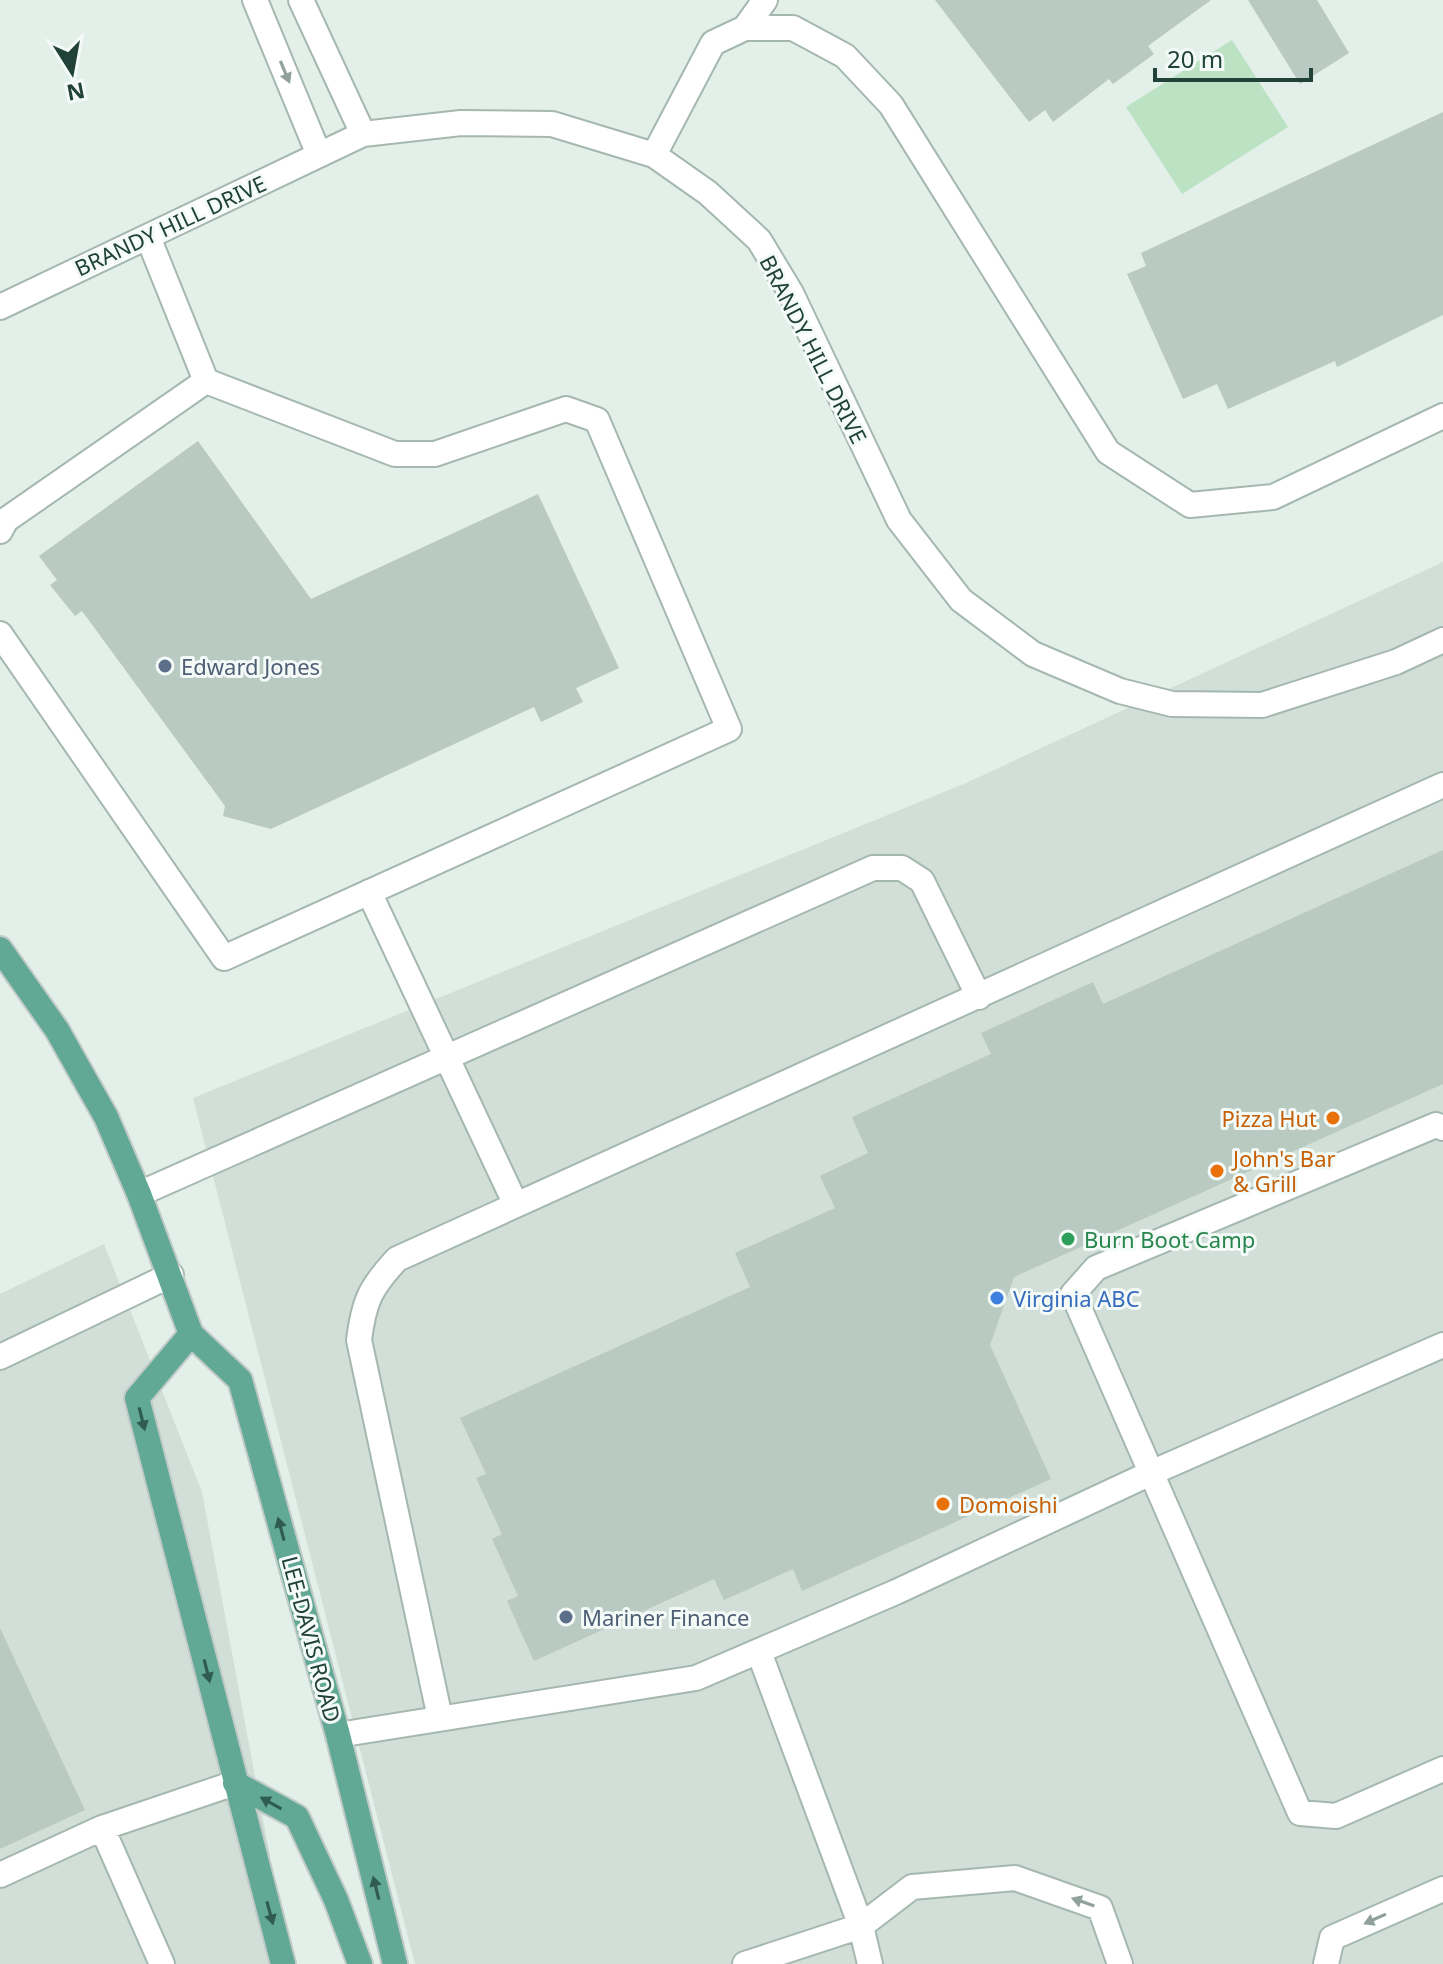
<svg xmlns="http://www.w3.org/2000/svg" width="1443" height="1964" viewBox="0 0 1443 1964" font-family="'Noto Sans',sans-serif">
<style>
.built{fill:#d1dfd8}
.green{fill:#bae2c3}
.building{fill:#b8cac2}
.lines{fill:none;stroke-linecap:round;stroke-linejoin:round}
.minor-casing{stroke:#a5b8b0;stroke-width:28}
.major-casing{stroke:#c1cac7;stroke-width:28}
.minor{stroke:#fff;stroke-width:24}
.major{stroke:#62a995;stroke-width:24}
.oneway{fill:#90a09c}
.oneway2{fill:#305c4f}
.service-dot{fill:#5c6f8a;stroke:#f4faf7;stroke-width:3}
.food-dot{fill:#e8710a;stroke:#f4faf7;stroke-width:3}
.leisure-dot{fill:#2e9e5b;stroke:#f4faf7;stroke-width:3}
.shop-dot{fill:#3f7fe0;stroke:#f4faf7;stroke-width:3}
.labels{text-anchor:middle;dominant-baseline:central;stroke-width:6;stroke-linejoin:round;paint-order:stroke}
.street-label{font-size:22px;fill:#204238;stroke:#f4faf7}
.service-label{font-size:22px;fill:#4e5e75;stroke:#f4faf7;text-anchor:start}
.food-label{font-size:22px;fill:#c56008;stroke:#f4faf7;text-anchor:start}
.leisure-label{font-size:22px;fill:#27864d;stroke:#f4faf7;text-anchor:start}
.shop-label{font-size:22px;fill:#366cbe;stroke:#f4faf7;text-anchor:start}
</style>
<rect width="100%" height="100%" fill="#e3efe9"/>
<!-- built -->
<path class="built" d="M1443 562V1964H415L193 1098 966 783Z
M104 1244 202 1492 290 1964H0V1294Z"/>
<!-- green -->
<path class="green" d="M1232 40 1288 127 1182 194 1126 107Z"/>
<!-- building -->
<path class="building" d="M935 0H1211L1148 46 1154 54 1113 84 1109 79 1053 122 1045 110 1029 122Z
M1248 0H1317L1349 53 1300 84Z
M1443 112V315L1337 367 1335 361 1228 409 1217 384 1183 399 1127 274 1146 266 1141 253Z
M198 441 311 599 538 494 619 668 576 688 583 702 541 722 534 707 271 829 223 816 225 806 82 611 75 616 50 585 57 580 39 556Z
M1443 850V1084L1014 1277 990 1345 1051 1479 802 1591 793 1569 724 1600 714 1579 534 1661 507 1601 518 1596 492 1539 502 1534 476 1478 486 1474 460 1418 750 1287 735 1253 835 1208 820 1176 868 1153 852 1117 991 1054 981 1033 1093 982 1103 1004Z
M0 1628 85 1810 0 1849Z"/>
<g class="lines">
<defs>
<path id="minor" d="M255 0 319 155
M301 0 363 134
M745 28 765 0
M654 155 713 43 745 28H793L845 56 891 105 1108 452 1190 505 1273 497 1443 416
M0 307 363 134 461 123 552 124 654 155 708 193 759 240 791 293 899 520 961 600 1033 654 1120 691 1172 704 1262 705 1396 662 1443 640
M0 531 6 520 206 381
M0 634 224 958 729 729 597 420 566 409 435 454H395L206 381 148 237
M369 892 516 1205
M1443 1128 1436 1125 1096 1268 1073 1294 1300 1813 1336 1816 1443 1769
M139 1194 873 868H902L922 881 979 997
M0 1357 171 1275
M440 1718 359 1340C364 1301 370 1288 397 1259L1443 785
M338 1735 696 1678 896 1592 1151 1473 1443 1345
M102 1828 162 1964
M0 1875 102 1828 235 1783
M745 1964 861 1926 759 1652
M870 1964 861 1926 912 1887 1015 1878 1100 1908 1120 1964
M1326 1964 1332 1938 1443 1889"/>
<path id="major" d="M0 949 57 1030 106 1117 139 1194 191 1334 240 1380 338 1735 395 1964
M191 1334 137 1398 283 1964
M235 1783 297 1817 336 1900 360 1964"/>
</defs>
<!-- minor casing -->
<use href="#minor" class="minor-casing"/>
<!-- major casing -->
<use href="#major" class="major-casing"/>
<!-- minor -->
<use href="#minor" class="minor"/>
<!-- major -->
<use href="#major" class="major"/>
</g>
<!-- one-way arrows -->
<defs><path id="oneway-solid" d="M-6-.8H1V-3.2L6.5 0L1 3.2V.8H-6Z" transform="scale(2)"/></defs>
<g class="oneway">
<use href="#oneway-solid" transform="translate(285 72) rotate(67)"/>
<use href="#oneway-solid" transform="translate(1083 1902) rotate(-161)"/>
<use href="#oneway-solid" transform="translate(1375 1919) rotate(156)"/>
</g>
<g class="oneway2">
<use href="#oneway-solid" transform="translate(142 1419) rotate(76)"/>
<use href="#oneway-solid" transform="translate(281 1529) rotate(-105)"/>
<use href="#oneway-solid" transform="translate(207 1671) rotate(76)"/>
<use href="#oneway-solid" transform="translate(271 1803) rotate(-151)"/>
<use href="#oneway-solid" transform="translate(376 1888) rotate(-104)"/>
<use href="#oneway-solid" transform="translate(270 1913) rotate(75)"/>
</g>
<!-- markers -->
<g class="service-dot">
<circle cx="165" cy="666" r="8"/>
<circle cx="566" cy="1617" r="8"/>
</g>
<g class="food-dot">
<circle cx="1333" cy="1118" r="8"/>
<circle cx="1217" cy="1171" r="8"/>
<circle cx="943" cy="1504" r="8"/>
</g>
<circle class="leisure-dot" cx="1068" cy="1239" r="8"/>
<circle class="shop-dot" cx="997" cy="1298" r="8"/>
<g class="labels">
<!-- street labels -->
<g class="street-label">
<text transform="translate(170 225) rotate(-25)">BRANDY HILL DRIVE</text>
<text transform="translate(814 349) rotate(63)">BRANDY HILL DRIVE</text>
<text transform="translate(312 1639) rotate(75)">LEE-DAVIS ROAD</text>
</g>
<!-- service labels -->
<g class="service-label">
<text x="181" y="666">Edward Jones</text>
<text x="582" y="1617">Mariner Finance</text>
</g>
<!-- food labels -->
<g class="food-label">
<text x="1317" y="1118" text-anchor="end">Pizza Hut</text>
<text x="1233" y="1158">John's Bar<tspan x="1233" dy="25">&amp; Grill</tspan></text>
<text x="959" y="1504">Domoishi</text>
</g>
<!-- leisure labels -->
<g class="leisure-label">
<text x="1084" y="1239">Burn Boot Camp</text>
</g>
<!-- shop labels -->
<g class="shop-label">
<text x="1013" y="1298">Virginia ABC</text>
</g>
</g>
<!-- north arrow -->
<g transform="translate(72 72) rotate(169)" stroke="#f4faf7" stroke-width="6" paint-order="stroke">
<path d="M0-6L14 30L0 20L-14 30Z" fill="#204238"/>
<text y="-12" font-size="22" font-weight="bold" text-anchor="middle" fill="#204238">N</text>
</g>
<!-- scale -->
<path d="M1155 68v12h156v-12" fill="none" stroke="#204238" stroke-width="4"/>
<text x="1167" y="68" font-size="24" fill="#204238" stroke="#f4faf7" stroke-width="6" paint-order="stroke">20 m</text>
</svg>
